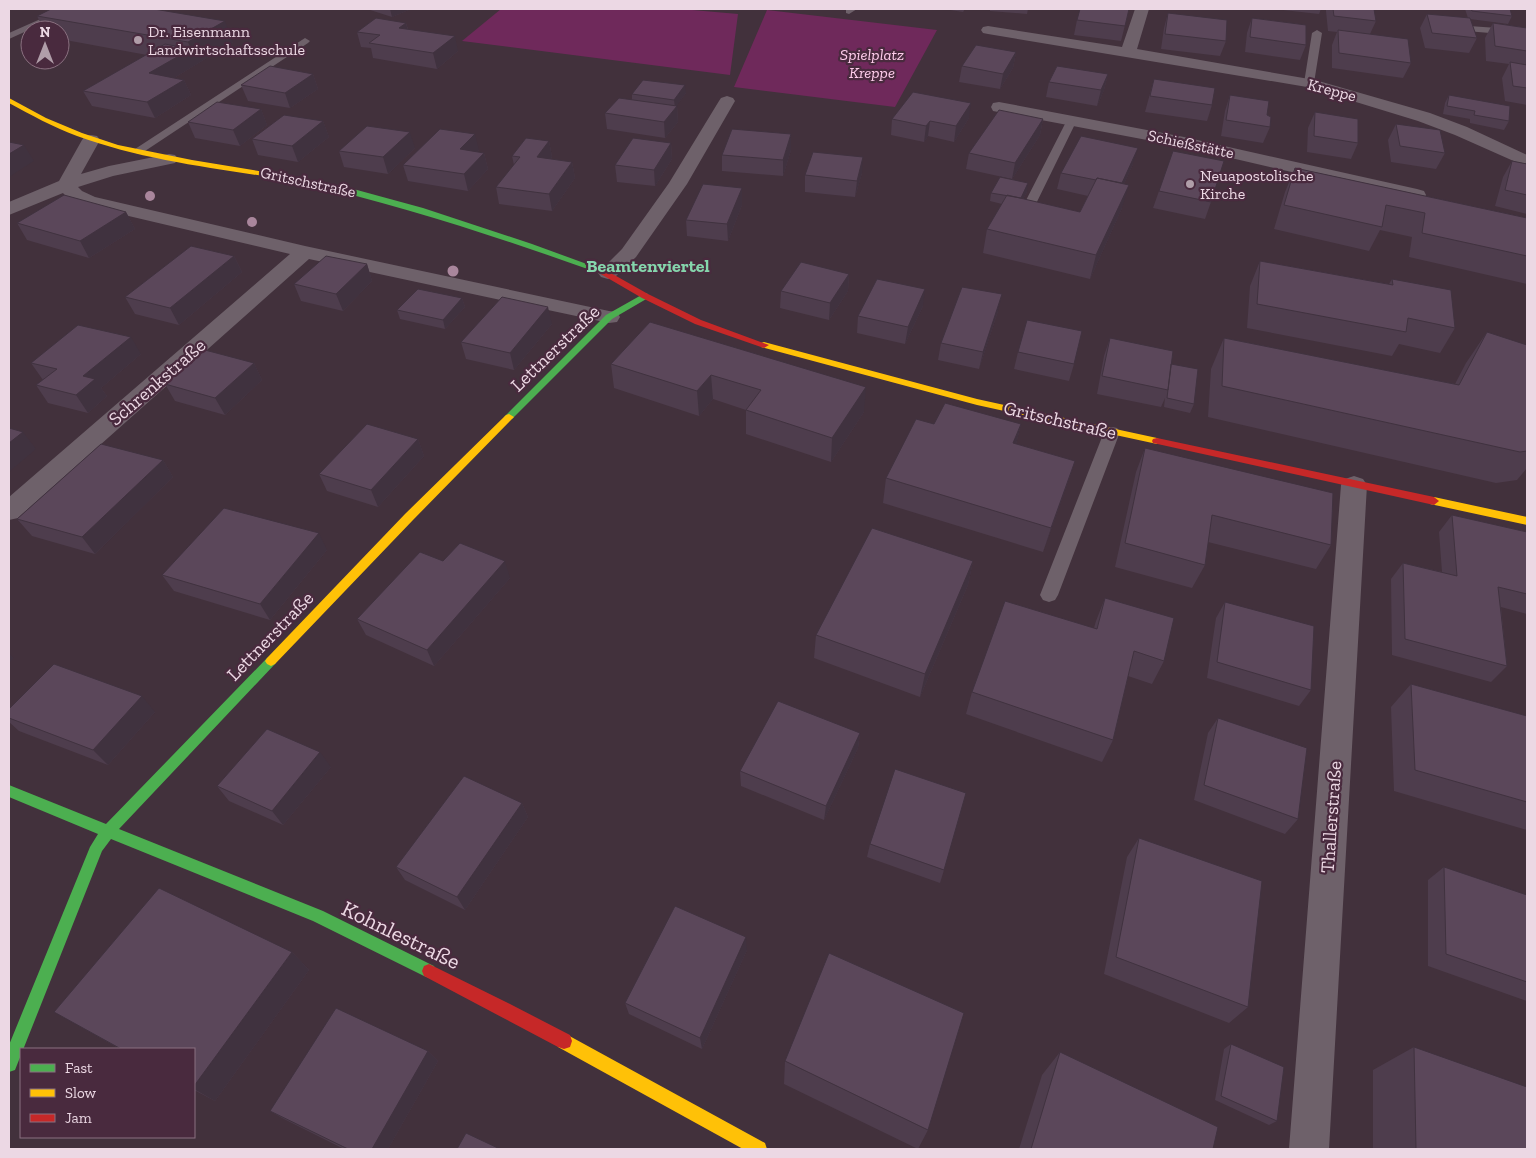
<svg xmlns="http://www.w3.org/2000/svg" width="1536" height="1158" viewBox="0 0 1536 1158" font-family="'Zilla Slab',serif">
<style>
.green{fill:#6f295b}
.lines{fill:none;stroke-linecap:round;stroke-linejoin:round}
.lane{fill:#6e616a;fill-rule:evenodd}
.street{fill:#6e616a;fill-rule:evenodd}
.fast{fill:#4caf50;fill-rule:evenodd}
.slow{fill:#ffc107;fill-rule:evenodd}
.jam{fill:#c62828;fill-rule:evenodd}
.tree{fill:#a9869c}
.wall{fill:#4e3d4d}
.shaded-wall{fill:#40323f}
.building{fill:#5b475a;stroke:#40323f}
.poi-dot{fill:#b09ea9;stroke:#492a3e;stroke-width:2}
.labels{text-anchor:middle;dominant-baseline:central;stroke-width:4.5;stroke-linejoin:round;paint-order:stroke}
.far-poi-label{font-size:16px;fill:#ecd8e4;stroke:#492a3e;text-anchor:start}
.far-park-label{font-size:16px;font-style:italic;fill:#fecceb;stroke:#492a3e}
.far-street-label{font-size:16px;fill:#ecd8e4;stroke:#492a3e}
.far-quarter-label{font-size:18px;font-weight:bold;fill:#85d6ac;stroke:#492a3e}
.street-label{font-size:19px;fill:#ecd8e4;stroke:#492a3e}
.near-street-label{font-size:22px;fill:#ecd8e4;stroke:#492a3e}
</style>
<rect width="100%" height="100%" fill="#42313c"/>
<!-- green -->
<path class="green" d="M501 9H681L738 14 730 75 462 41Z
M767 10 937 30 895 107 734 87Z"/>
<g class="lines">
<!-- lane -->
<path class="lane" d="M63 9H75L9 39V33Z
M846 9H857L849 14 846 13Z
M1469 26 1527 30V36L1466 31 1464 29Z
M1317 30 1322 33 1314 83 1309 86 1304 83 1312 33Z
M305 38 310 41 308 43 142 153 138 154 132 151Z
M1072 117 1077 120 1030 216 1024 220 1020 219 1018 216 1067 120Z
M1112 427 1117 428 1120 432 1058 595 1055 600 1049 602 1043 600 1040 595 1104 432 1107 428Z"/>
<!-- street -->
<path class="street" d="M1135 9H1149L1137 49 1315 80 1430 113 1467 127 1527 155V167L1455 135 1418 121 1307 87 988 34 983 33 981 30 983 27 988 26 1122 47Z
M727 96 733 98 735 101 687 184 636 257 615 277 608 279 601 277 598 273 622 249 669 183 719 101 721 98Z
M999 102 1184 137 1417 189 1424 191 1426 195 1424 199 1417 201 1184 147 993 111 991 107 993 103Z
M91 135 97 136 100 140 81 174 109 166 169 154 175 155 178 159 175 163 113 176 78 187 82 191 95 197 305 246 609 311 617 312 620 317 617 322 609 323 309 259 18 518 9 520V497L290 254 82 205 68 199 63 193 9 215V202L59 181 82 140 85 136Z
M1354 476 1363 479 1367 485 1329 1149H1289L1341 485 1345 479Z"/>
<!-- fast -->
<path class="fast" d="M305 179 346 187 423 208 532 244 606 271 605 273H599C501 238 406 207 305 183Z
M645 293 648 294V298L612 319 512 419H506L504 417 606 315Z
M271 656 275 658 277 661 275 664 119 829 323 911 434 966 436 971 434 976 429 978 424 976 313 921 111 839 102 851 15 1070 9 1072V1045L90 847 98 834 9 797V785L106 824 267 658Z"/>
<!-- slow -->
<path class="slow" d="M9 98 46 118 82 133 118 145 192 160 308 179 312 181 308 183C231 170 151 163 77 136 53 127 31 115 9 103Z
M764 342 977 399 1157 438 1162 441 1157 444 977 405 761 347V343Z
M509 414 514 417 512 419 413 520 275 664 271 666 267 664 265 661 267 658 405 514 506 415Z
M1434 497 1527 517V525L1430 504 1429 501Z
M564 1033 765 1143 767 1149H743L558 1047 556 1041 558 1035Z"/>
<!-- jam -->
<path class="jam" d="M602 268 648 294 701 320 769 345 764 348 761 347 695 324 642 298 599 273V269Z
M1157 438 1434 497 1439 501 1434 505 1153 443 1152 441 1153 439Z
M429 964 510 1004 570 1035 572 1041 570 1047 564 1049 558 1047 424 976 422 971 424 966Z"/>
</g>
<!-- trees -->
<g class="tree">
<circle cx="150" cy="196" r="5"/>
<circle cx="252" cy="222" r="5"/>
<circle cx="453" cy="271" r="5.5"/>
</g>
<!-- wall -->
<path class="wall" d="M367 9H411L392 17Z
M944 9H965L963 12Z
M990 9H1028L1027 14 990 11Z
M1129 9 1121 41 1074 35 1077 20Z
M1274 9H1321L1319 14Z
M1326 9H1333L1376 21 1370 34 1411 63 1403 78 1332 68V45L1337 32 1328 31 1326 11Z
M1465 9H1510L1512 16 1508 24 1470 19 1477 38 1469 53 1425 48 1420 28 1427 14 1468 18Z
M1168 13 1226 41 1220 56 1161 49 1164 28Z
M37 16 233 42 174 78 184 80 191 95 155 118 92 106 83 91 147 55 60 39V30H44Z
M1252 18 1306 45 1300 60 1245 52 1247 33Z
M406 23 408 29 458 51 437 69 373 58 371 48 361 47 357 32Z
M1493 23 1527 28V105L1505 101 1502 78 1509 64 1486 61 1485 38Z
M1016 52 1013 68 1000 89 959 82 962 66Z
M313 74 318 89 290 108 248 101 241 85Z
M1108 74 1104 90 1097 106 1046 97 1049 82Z
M1154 79 1212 105 1207 121 1145 112Z
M686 93 676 106H677L678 122 665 138 607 129 605 113 632 100V94Z
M1230 95 1267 115 1270 127 1263 143 1221 136 1225 111Z
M1449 95 1509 121 1504 130 1470 123V119L1443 114 1445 103Z
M261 109 267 125 240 146 195 138 188 122Z
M1315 112 1358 143 1351 159 1307 152 1308 128Z
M969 118 954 142 928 136 924 142 891 135 892 119Z
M1043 119 1040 135 1012 179 966 169 969 153Z
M323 121 329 137 298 162 258 155 252 139Z
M1396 124 1445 153 1436 169 1391 162 1388 140Z
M791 134V150L783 176 722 171V155Z
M549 141 552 157 551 159 572 162 575 178 552 211 499 204 496 187 514 165 512 156Z
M671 143 672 159 655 186 617 182 615 165Z
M415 148 388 174 344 167 339 151Z
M479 150 477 152 484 153 488 169 468 191 408 181 403 165Z
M1512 161 1527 164V214L1495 206 1503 177Z
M1133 164 1124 184 1122 208 1090 279 983 253 987 229 1002 204 990 201 991 193 1027 192 1023 199 1080 212 1088 196 1057 189 1061 173Z
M1295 168 1527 218V284L1409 257 1412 237 1380 230 1369 251 1274 229 1285 192Z
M862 173 855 197 805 192V175Z
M1159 191 1211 202 1205 219 1153 208Z
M742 205 728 241 687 236 686 220Z
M126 212 135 229 89 258 27 240 17 223Z
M234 256 242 272 179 325 135 314 125 297Z
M1260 261 1389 284 1392 279 1455 328 1440 353 1399 344 1392 356 1247 328 1250 286Z
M367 264 372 281 343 311 301 301 294 284Z
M849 274 848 291 829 320 780 308 781 291Z
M462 298 465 307 445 329 400 319 397 310Z
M923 306 905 344 857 333 858 316Z
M998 311 979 369 938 360 941 343Z
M650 322 864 412 831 462 746 434V410L713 399 699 416 614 388 611 364Z
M552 324 514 370 466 359 461 342Z
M1487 332 1527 451V468L1517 480 1496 483 1208 417 1211 369 1224 338 1455 384 1466 363Z
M1110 338 1171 365 1194 404 1190 413 1164 407 1165 398 1161 407 1097 394 1104 356Z
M1018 352 1074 364 1069 381 1014 369Z
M141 354 101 388 107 396 88 413 48 403 36 385 43 380 31 363Z
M254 363 262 380 225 415 175 401 165 384Z
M934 424H1021L1016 444 1075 461 1067 485 1043 552 883 503 886 478Z
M418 439 424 456 378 507 327 491 319 474Z
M1145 448 1331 545 1316 569 1208 542 1205 565 1192 588 1115 567 1136 472Z
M163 460 173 477 95 554 32 536 17 519Z
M1452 515 1527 532V614L1501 607 1507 666 1491 682 1392 655 1391 579 1403 563 1442 572 1439 532Z
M327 550 270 620 174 591 162 575Z
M443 561 510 578 434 666 366 635 357 619Z
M973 561 968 585 920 697 814 658 816 635Z
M1105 598 1164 661 1152 684 1128 676 1113 740 1102 762 966 714 972 692 1094 628 1096 621Z
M1225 602 1311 690 1299 706 1207 678 1216 618Z
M1411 684 1527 716V830L1394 791 1391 707Z
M9 709 155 712 108 765 19 731 9 722Z
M1218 718 1298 819 1285 834 1194 800 1208 733Z
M860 733 858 748 824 820 741 786 740 771Z
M331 767 283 825 229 801 217 786Z
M522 803 528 817 465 910 405 880 396 867Z
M1139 838 1248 1007 1229 1023 1104 974 1127 857Z
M870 844 944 870 940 883 867 857Z
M1444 867 1527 895V1001L1428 966V880Z
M747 950 702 1049 629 1014 625 1003Z
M292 952 309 970 215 1101 194 1090V1049H120L54 1012Z
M1231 1044 1277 1121 1269 1125 1215 1100 1224 1049Z
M1414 1047 1527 1149H1373V1070Z
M428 1051 438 1061 388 1149H344L284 1119 270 1111Z
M1060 1052 1213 1149H1019L1042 1075Z
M785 1061 928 1130 918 1149 784 1084Z"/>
<!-- shaded-wall -->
<path class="shaded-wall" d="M390 9H411L392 17Z
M225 21 233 42 197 64 188 42Z
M406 23 410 38 399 28Z
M455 36 458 51 437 69 433 53Z
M191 49 197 64 156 89 149 73Z
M1016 52 1013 68 1000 89 1003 74Z
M313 74 318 89 290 108 285 93Z
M1108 74 1104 90 1097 106 1101 90Z
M184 80 191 95 155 118 147 102Z
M685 85 686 93 675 108 674 100Z
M971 103 969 118 954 142 956 126Z
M677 106 678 122 665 138 664 122Z
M261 109 267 125 240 146 233 130Z
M1043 119 1040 135 1012 179 1015 163Z
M323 121 329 137 298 162 292 146Z
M930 121 928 136 924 142 926 126Z
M410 132 415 148 388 174 383 157Z
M475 134 479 150 464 165 460 149Z
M791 134V150L783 176V160Z
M549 141 552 157 540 174 537 157Z
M671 143 672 159 655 186 654 170Z
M24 145 34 161 9 177V154Z
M1138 148 1133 164 1116 202 1121 185Z
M484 153 488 169 468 191 464 174Z
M863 157 862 173 855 197 857 181Z
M572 162 575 178 552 211 549 194Z
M1028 183 1027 192 1019 207 1020 199Z
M1129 185 1122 208 1090 279 1096 255Z
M742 188V205L728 241 727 224Z
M126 212 135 229 89 258 80 241Z
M234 256 242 272 179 325 170 308Z
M367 264 372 281 343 311 336 294Z
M849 274 848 291 829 320 830 303Z
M925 289 923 306 905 344 908 327Z
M1002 294 998 311 979 369 983 352Z
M462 298 465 307 445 329 443 320Z
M548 307 552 324 514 370 510 353Z
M131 337 141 354 101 388 107 396 88 413 76 395 83 376Z
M254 363 262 380 225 415 215 398Z
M711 375 713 399 699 416 697 391Z
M866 387 864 412 831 462 832 438Z
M1021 424 1015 449 1013 443Z
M23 432 36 449 9 472V443Z
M418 439 424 456 378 507 371 490Z
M163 460 173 477 95 554 82 537Z
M1075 461 1067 485 1043 552 1051 528Z
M319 533 327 550 270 620 260 604Z
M505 561 510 578 434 666 427 650Z
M973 561 968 585 920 697 925 674Z
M9 653 14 658 9 663Z
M142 696 155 712 108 765 93 750Z
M860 733 858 748 824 820 826 806Z
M320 752 331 767 283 825 272 811Z
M522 803 528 817 465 910 457 897Z
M746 937 747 950 702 1049 700 1038Z
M292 952 309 970 215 1101 194 1089V1086Z
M428 1051 438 1061 388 1149H372Z"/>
<!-- building -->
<path class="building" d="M51 9H154L225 21 188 42 37 16Z
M1080 9H1129L1125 26 1077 20Z
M1333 9H1374L1376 21 1334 16Z
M1471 9H1510L1512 16 1472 11Z
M1168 13 1227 20 1226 41 1165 34Z
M1427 14 1470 18 1477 38 1432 33Z
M376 18 406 23 399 28 455 36 433 53 369 43 380 35 357 32Z
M1252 18 1306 25V45L1250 37Z
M1493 23 1527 28V51L1495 46Z
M1338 30 1408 39 1411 63 1339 53Z
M165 44 191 49 149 73 184 80 147 102 83 91Z
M976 45 1016 52 1003 74 962 66Z
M1510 62 1527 65V88L1513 86Z
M270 66 313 74 285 93 241 85Z
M1057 66 1108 74 1101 90 1049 82Z
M1154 79 1215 88 1212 105 1150 96Z
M643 80 685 85 674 100 632 94Z
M913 92 971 103 956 126 930 121 926 126 892 119Z
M1230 95 1269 101 1267 115 1271 117 1270 127 1226 120Z
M1449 95 1510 106 1509 121 1474 115 1475 111 1447 106Z
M619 98 677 106 664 122 605 113Z
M217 102 261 109 233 130 188 122Z
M999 110 1043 119 1015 163 969 153Z
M1315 112 1358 119V143L1314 136Z
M284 115 323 121 292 146 252 139Z
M1396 124 1440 130 1445 153 1400 146Z
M367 126 410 132 383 157 339 151Z
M440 129 475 134 460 149 484 153 464 174 403 165Z
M732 129 791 134 783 160 722 155Z
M1081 136 1138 148 1122 183 1097 178 1096 180 1061 173Z
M526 138 549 141 537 157 572 162 549 194 496 187 520 157 512 156Z
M633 138 671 143 654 170 615 165Z
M9 142 24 145 9 154Z
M1173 151 1224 161 1211 202 1159 191Z
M813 152 863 157 857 181 805 175Z
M1512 161 1527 164V195L1505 190Z
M1295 168 1527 218V256L1422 233 1425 213 1386 205 1382 227 1284 205Z
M1000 177 1028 183 1021 198 991 193Z
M1097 178 1129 185 1096 255 987 229 1007 195 1080 212Z
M703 184 742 188 727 224 686 220Z
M64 195 126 212 80 241 17 223Z
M191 246 234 256 170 308 125 297Z
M326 256 367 264 336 294 294 284Z
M1260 261 1393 285 1392 279 1451 290 1455 328 1408 318 1406 332 1257 304Z
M801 262 849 274 830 303 781 291Z
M877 279 925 289 908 327 858 316Z
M962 287 1002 294 983 352 941 343Z
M418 289 462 298 443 320 397 310Z
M502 297 548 307 510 353 461 342Z
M1027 320 1082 331 1074 364 1018 352Z
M650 322 866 387 832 438 746 410 761 390 711 375 697 391 611 364Z
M78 325 131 337 83 376 95 379 76 395 36 385 57 369 31 363Z
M1487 332 1527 345V451L1520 452 1222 386 1224 338 1459 385Z
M1110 338 1173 351 1168 390 1102 376Z
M205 350 254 363 215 398 165 384Z
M1171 364 1198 369 1194 404 1167 398Z
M945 403 1021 424 1013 443 1075 461 1051 528 886 478 916 419 934 424Z
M367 424 418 439 371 490 319 474Z
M9 428 23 432 9 443Z
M101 444 163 460 82 537 17 519Z
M1145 448 1333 493 1331 545 1212 515 1205 565 1125 543Z
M224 508 319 533 260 604 162 575Z
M1452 515 1527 532V594L1498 587 1507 666 1405 639 1403 563 1457 576Z
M872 528 973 561 925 674 816 635Z
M460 543 505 561 427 650 357 619 420 552 443 561Z
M1105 598 1174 618 1164 661 1134 651 1113 740 972 692 1005 601 1097 629Z
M1225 602 1314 626 1311 690 1217 662Z
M54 664 142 696 93 750 9 718V709Z
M1411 684 1527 716V802L1415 770Z
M778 701 860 733 826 806 740 771Z
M1218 718 1307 748 1298 819 1204 785Z
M267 729 320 752 272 811 217 786Z
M895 769 966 793 944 870 870 844Z
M464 776 522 803 457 897 396 867Z
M1139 838 1262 881 1248 1007 1116 957Z
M1444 867 1527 895V982L1446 954Z
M159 888 292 952 194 1086V1049H121L54 1012Z
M675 906 746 937 700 1038 625 1003Z
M829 953 964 1013 928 1130 785 1061Z
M336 1008 428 1051 372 1149H348L270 1111Z
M1231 1044 1284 1067 1277 1121 1221 1096Z
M1414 1047 1527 1087V1149H1416Z
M1060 1052 1218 1127 1213 1149H1031Z
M466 1133 500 1149H457Z"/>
<!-- markers -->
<g class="poi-dot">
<circle cx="138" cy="40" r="5"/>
<circle cx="1190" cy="184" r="5"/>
</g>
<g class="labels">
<!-- far-poi labels -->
<g class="far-poi-label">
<text x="148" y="31">Dr. Eisenmann<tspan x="148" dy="18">Landwirtschaftsschule</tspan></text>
<text x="1200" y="175">Neuapostolische<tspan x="1200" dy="18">Kirche</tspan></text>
</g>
<!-- far-park labels -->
<g class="far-park-label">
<text x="872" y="54">Spielplatz<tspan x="872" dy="18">Kreppe</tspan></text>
</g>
<!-- far-street labels -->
<g class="far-street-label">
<text transform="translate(1332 90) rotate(15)">Kreppe</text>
<text transform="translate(1191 144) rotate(12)">Schießstätte</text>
<text transform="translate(308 182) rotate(12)">Gritschstraße</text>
</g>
<!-- far-quarter labels -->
<g class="far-quarter-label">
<text x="648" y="266">Beamtenviertel</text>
</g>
<!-- street labels -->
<g class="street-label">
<text transform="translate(555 348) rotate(-44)">Lettnerstraße</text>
<text transform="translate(157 382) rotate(-41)">Schrenkstraße</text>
<text transform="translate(1060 420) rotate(13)">Gritschstraße</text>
<text transform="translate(270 636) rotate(-46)">Lettnerstraße</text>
<text transform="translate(1331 817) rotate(-86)">Thallerstraße</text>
</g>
<!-- near-street labels -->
<g class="near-street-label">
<text transform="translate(401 935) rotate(26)">Kohnlestraße</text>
</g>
</g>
<!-- border -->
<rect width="1536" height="1158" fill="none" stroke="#ecd8e4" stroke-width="20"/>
<!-- legend -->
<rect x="20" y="1048" width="175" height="90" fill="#492a3e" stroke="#8a7080"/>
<rect x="30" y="1064" width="25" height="8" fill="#4caf50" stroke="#8a7080"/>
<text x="65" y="1073" font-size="15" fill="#ecd8e4">Fast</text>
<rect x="30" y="1089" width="25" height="8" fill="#ffc107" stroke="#8a7080"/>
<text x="65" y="1098" font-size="15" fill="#ecd8e4">Slow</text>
<rect x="30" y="1114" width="25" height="8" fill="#c62828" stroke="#8a7080"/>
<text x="65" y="1123" font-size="15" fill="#ecd8e4">Jam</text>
<!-- north arrow -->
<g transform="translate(45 45)"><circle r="24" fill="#492a3e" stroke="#8a7080"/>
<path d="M0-4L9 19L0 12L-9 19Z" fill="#b09ea9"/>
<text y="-8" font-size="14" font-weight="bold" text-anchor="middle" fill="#ecd8e4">N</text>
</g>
</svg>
